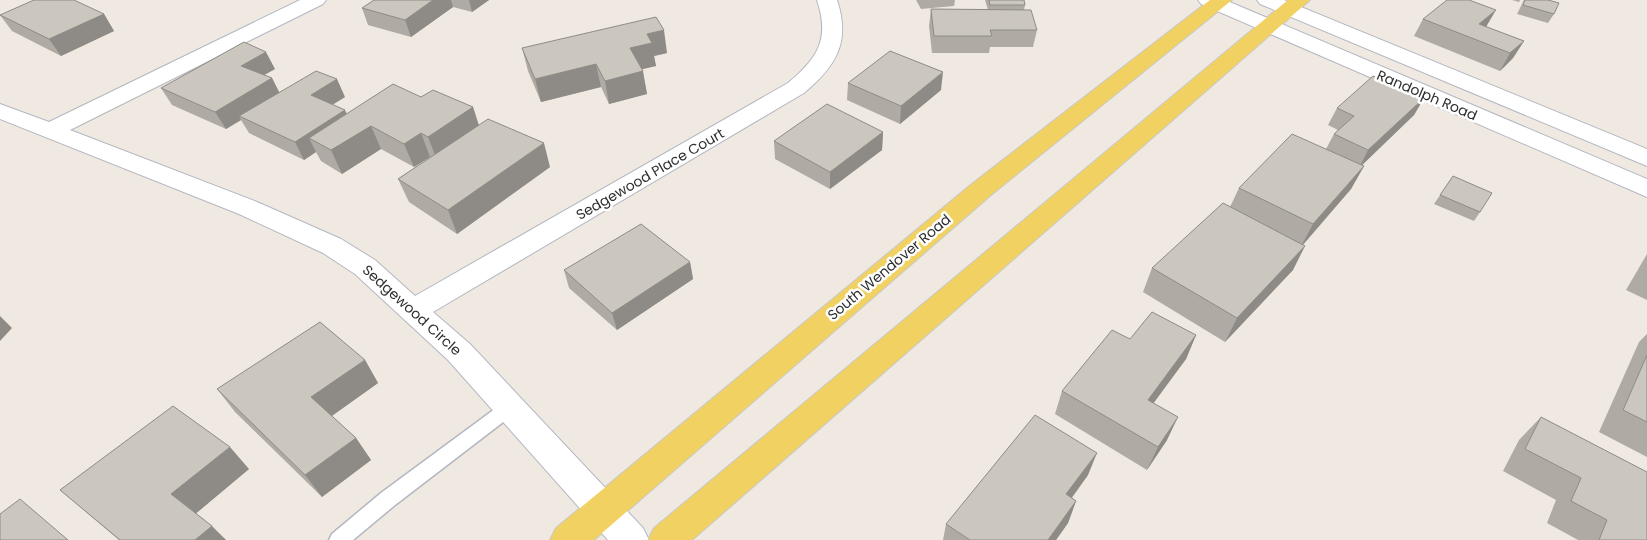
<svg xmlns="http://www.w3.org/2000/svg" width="1647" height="540" viewBox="0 0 1647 540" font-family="Poppins,sans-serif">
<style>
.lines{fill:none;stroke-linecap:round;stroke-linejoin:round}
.lane-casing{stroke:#b4b7c1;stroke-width:3}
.street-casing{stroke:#b4b7c1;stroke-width:2}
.secondary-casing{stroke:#b4b7c1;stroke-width:2}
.primary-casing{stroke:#c9c9c9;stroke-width:2}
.lane{fill:#fff;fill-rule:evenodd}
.street{fill:#fff;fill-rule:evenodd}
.secondary{fill:#fff;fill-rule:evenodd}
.primary{fill:#f2d163;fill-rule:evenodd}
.wall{fill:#afaba4}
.shaded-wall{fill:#8e8b86}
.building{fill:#cbc7bf;stroke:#8e8b86}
.labels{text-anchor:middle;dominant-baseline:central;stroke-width:5;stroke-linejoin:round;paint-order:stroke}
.street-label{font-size:14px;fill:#2e2e2e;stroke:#fff}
</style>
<rect width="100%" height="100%" fill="#efe9e1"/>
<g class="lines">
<defs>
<path id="lane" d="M509 401 515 403 518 408 515 413 395 505 353 540H329L332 534 381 493 503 403Z"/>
<path id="street" d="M300 0H326L323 4 70 130 257 202 341 239 375 260 415 296 788 83C818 58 830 39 817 0H837C851 42 836 66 804 93L433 312 470 344 643 528 649 540H608L448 360 355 274 323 253 239 214 0 119V104L49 122Z"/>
<path id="secondary" d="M1198 0H1225L1647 179V197L1201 4Z
M1257 0H1284L1647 149V166L1260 4Z"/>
<path id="primary" d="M1210 0H1232L991 195 594 540H550L556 528 973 183Z
M1288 0H1310L692 540H648L654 528Z"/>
</defs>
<!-- lane casing -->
<use href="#lane" class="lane-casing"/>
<!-- street casing -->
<use href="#street" class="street-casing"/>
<!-- secondary casing -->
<use href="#secondary" class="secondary-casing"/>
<!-- primary casing -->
<use href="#primary" class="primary-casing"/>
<!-- lane -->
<use href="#lane" class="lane"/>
<!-- street -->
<use href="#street" class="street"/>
<!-- secondary -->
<use href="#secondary" class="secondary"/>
<!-- primary -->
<use href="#primary" class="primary"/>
</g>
<!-- wall -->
<path class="wall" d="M374 0H489L472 12 453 7 411 37 368 25 362 8Z
M916 0H957H955L954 6 921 9Z
M985 0H1024L1025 5 1024 10 1037 30 1033 47H990L989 53H932L929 26 931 9 988 10Z
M1512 0H1520L1519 2Z
M1524 0H1548L1554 14 1548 23 1517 14Z
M104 14 114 31 61 56 12 31 0 15Z
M1423 19 1486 27 1524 41 1513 58 1500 71 1414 36Z
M522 48 667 53 654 56 656 66 642 69 647 94 609 104 601 87 541 102 528 71Z
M275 69 264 75 272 78 279 92 345 97 332 105 347 114 421 97 473 107 479 125 550 167 457 234 409 202 398 179 431 157H430L414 167 381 149 342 174 321 161 316 152 304 160 249 133 241 120 226 129 172 105 161 88Z
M848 83 941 90 900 124 847 100Z
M1424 98 1414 115 1362 165 1364 166 1351 189 1303 245 1293 270 1225 342 1143 292 1152 268 1230 207 1239 188 1326 149 1334 134 1338 130 1328 125 1337 108Z
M883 132 882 150 830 189 775 159 774 141Z
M1453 176 1480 212 1474 221 1434 204Z
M1647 254V300L1626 290Z
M690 262 693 279 617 330 569 288 564 270Z
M1647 334V457L1599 432 1639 342Z
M1196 335 1186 359 1153 403 1167 440 1147 470 1055 414 1062 391 1130 339Z
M365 360 378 383 332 416 356 438 371 460 322 497 235 412 217 389Z
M1541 417 1647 540H1578L1547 523 1556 500 1503 471 1519 440Z
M249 469 196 513 226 540H119L60 490Z
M1088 475 1072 498 1076 501 1068 523 1056 540H943L946 524Z"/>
<!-- shaded-wall -->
<path class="shaded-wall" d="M433 0H451L453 7 411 37 405 20Z
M469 0H489L472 12Z
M1496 10 1486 27 1479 24Z
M104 14 114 31 61 56 49 39Z
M664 30 667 53 654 56 656 66 634 71 630 48 647 34Z
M1524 41 1513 58 1500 71 1510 53Z
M266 52 275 69 250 83 241 66Z
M596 64 601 87 541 102 535 79Z
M643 71 647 94 609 104 605 81Z
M943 72 941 90 900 124 901 106Z
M272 78 281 96 239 116 241 120 226 129 215 112Z
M337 79 345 97 319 113 311 95Z
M1424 98 1414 115 1359 168 1368 150Z
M473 107 480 130 437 160 428 137Z
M345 110 353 128 309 138 316 152 304 160 295 142Z
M371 126 381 149 342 174 331 150Z
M883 132 882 150 830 189V172Z
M421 133 430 157 414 167 404 144Z
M544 143 550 167 457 234 448 210Z
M1364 166 1351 189 1300 248 1313 224Z
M1305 246 1293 270 1225 342 1237 318Z
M690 262 693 279 617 330 612 313Z
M0 316 12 328 0 341Z
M1196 335 1186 359 1139 423 1148 400Z
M365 360 378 383 326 420 311 397Z
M1178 417 1167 440 1147 470 1158 447Z
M356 438 371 460 322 497 305 475Z
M230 447 249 469 193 516 171 494Z
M1097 453 1088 475 1058 516 1066 494Z
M1076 501 1068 523 1056 540H1048Z
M212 526 226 540H195Z"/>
<!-- building -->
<path class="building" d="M34 0H74L104 14 49 39 0 15Z
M374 0H433L405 20 362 8Z
M989 0H1024L1025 5H990Z
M1447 0H1469L1496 10 1479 24 1524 41 1510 53 1423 19Z
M1525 0H1548L1559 3 1554 14 1523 5Z
M931 9 1031 10 1037 30H990L992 36H934Z
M656 17 664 30 647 34 652 43 630 48 643 71 605 81 596 64 535 79 522 48Z
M244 42 266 52 241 66 272 78 215 112 161 88Z
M890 51 943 72 901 106 848 83Z
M316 71 337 79 311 95 345 110 295 142 239 116Z
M1373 76 1424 98 1368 150 1334 134 1354 116 1337 108Z
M393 84 421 97 433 90 473 107 428 137 421 133 404 144 371 126 331 150 309 138Z
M827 104 883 132 830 172 774 141Z
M488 119 544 143 448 210 398 179Z
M1292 134 1364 166 1313 224 1239 188Z
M1453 176 1492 193 1480 212 1440 195Z
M1223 203 1305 246 1237 318 1152 268Z
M641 224 690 262 612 313 564 270Z
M1152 312 1196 335 1148 400 1178 417 1158 447 1062 391 1112 330 1130 339Z
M320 322 365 360 311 397 356 438 305 475 217 389Z
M1647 355V422L1623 410Z
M173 406 230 447 171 494 212 526 195 540H120L60 490Z
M1035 415 1097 453 1066 494 1076 501 1048 540H970L946 524Z
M1541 417 1647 472V540H1599L1607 520 1571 501 1581 478 1525 449Z
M20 499 68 540H0V514Z"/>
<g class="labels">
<!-- street labels -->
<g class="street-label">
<text transform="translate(1427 95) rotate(23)">Randolph Road</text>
<text transform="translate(650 174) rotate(-30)">Sedgewood Place Court</text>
<text transform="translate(889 267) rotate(-40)">South Wendover Road</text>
<text transform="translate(412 310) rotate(42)">Sedgewood Circle</text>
</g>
</g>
</svg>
